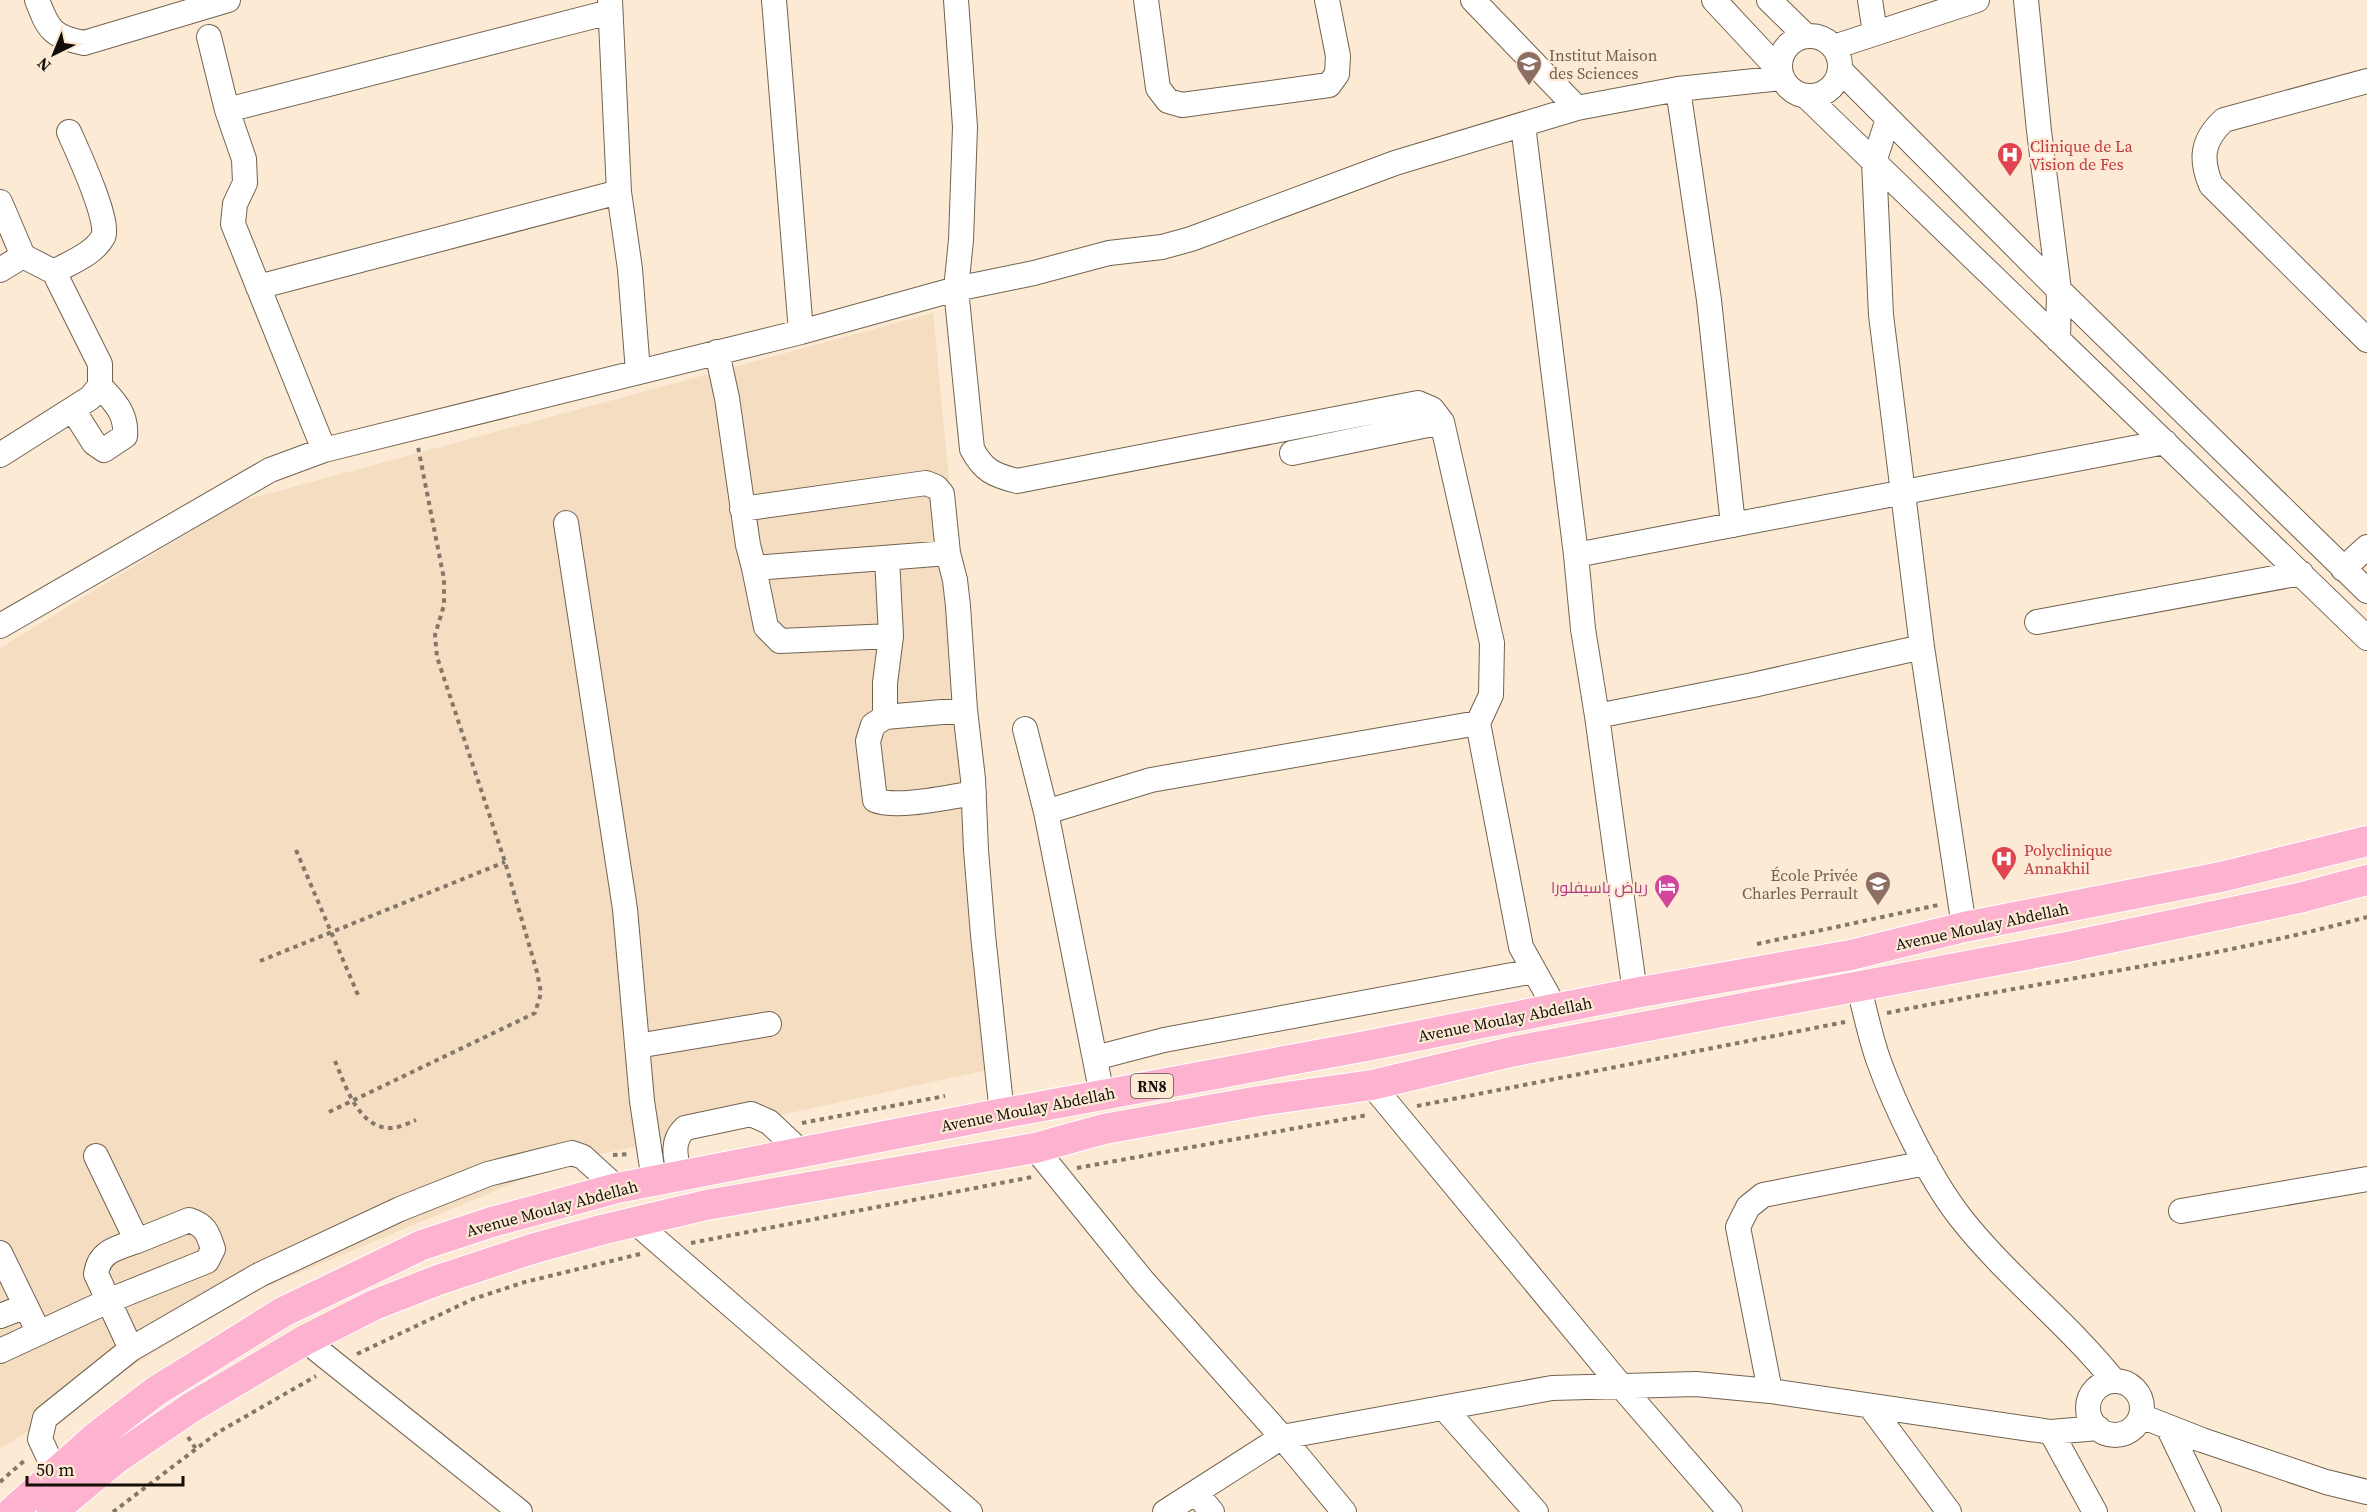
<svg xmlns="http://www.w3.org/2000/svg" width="2367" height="1512" viewBox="0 0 2367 1512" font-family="'Source Serif 4',Cairo,serif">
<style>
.built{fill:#f4ddc1}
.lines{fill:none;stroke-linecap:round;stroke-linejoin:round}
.minor-casing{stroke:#726350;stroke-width:26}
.major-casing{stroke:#fff;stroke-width:32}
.path{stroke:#837769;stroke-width:4;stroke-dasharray:4.5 4.5;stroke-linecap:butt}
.minor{stroke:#fff;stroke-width:24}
.major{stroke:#fdb3cf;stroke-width:30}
.labels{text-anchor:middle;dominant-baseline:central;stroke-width:4.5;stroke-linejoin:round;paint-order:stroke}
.shield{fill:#fcead4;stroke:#5a5044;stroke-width:1.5}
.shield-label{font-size:15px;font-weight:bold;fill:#140e07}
.education-label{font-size:16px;fill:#785e54;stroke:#fcead4;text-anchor:start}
.health-label{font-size:16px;fill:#be3a42;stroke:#fcead4;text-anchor:start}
.hotel-label{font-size:16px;fill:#b23c85;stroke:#fcead4;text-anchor:end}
.street-label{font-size:16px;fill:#140e07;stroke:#fcead4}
</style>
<rect width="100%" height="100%" fill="#fcead4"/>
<!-- built -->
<path class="built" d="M933 313 1006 1066 564 1162 244 1296 0 1449V648L241 501Z"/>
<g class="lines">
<defs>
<path id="minor" d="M37 0C48 29 52 37 84 43L228 0
M610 0 619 192 630 269 638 372
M774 0 801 332
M956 0 965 127 961 240 956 289 972 449C983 470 993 475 1017 481L1418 403 1432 409 1442 422 1492 643 1491 695 1478 723
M1146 0 1158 88 1168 101 1182 105 1329 85 1337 74 1338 56 1327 0
M1473 0 1577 108
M1714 0 1780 71
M1769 0 1805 35
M1870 0 1875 33
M2026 0 2039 131 2059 290 2058 340
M1780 66a30 30 0 1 1 60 0a30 30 0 1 1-60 0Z
M209 37 227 110 244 159 245 183 235 204 233 224 324 450
M1834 47 1977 0
M1840 70 2059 290 2367 591
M2367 81 2224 120C2202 140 2200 159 2211 185L2367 340
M1678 89 1709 300 1733 525
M1806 96 2367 638
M227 110 610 12
M1888 119 1874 162 1881 315 1922 647 1964 927
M1523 125 1576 555 1583 629 1597 716 1635 993
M0 202 23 256 54 272 100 364V386L90 398 0 455
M0 270 23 256
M54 272C69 263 94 254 103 237 111 223 77 150 69 132
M258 287 619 192
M717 352 727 398 748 545 754 568 948 553 955 580 958 606 965 710 973 779 976 850 983 935 1002 1114
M73 410 94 443 104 450 125 436C127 414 115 402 100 386
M1292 453 1442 422
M742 509 926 483 936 487 942 494 948 553
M566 523 625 909 642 1101 654 1181
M1576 555 2165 442
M887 558 891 636
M754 568 766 627 780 641 891 636 885 683V717L873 725 868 741 875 800C896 809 949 797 974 793
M2343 569 2367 547
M2037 622 2301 573
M0 626 270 470 324 450 801 332 956 289 1034 273 1109 253 1162 247 1191 239 1395 163 1577 108 1678 89 1782 78
M1597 716 1753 685 1922 647
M885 717 965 710
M1025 729 1046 812
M1859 988C1865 1011 1870 1036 1878 1059 1895 1107 1929 1177 1960 1217 2006 1276 2067 1322 2114 1381
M637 1046 769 1024
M1095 1058 1164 1040 1534 971
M1372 1085 1621 1386 1730 1512
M1102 1095 1046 812 1151 780 1478 723 1521 947 1555 1008
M1035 1148 1143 1281 1282 1437 1344 1512
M96 1156 137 1241C117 1248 99 1251 96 1274L131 1349 259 1275 400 1209 488 1174 572 1153 583 1157 617 1188
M680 1176C676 1159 670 1142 685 1128L751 1114 769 1122 802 1153
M2181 1211 2367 1179
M634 1221 970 1512
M0 1253 39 1333
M0 1316 26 1306
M305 1340 520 1512
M0 1351 108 1301 207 1261 213 1249C208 1233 205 1225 189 1220L137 1241
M2088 1408a27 27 0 1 1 54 0a27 27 0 1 1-54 0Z
M1770 1391 1738 1227 1748 1207 1763 1195 1926 1163
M1870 1406 1949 1512
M1444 1408 1536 1512
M2141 1416 2202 1440 2326 1482 2367 1492
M2169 1429 2209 1512
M2051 1432 2095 1512
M56 1473 40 1439 45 1418 131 1349
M1196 1493 1212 1512
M1165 1512 1282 1437 1552 1388 1696 1384 1770 1391 2051 1432 2098 1428"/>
<path id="major" d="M12 1512 97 1436 156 1391 283 1312 422 1245 492 1222 617 1188 983 1117 1366 1046 1635 993 1851 955 1964 927 2221 877 2367 841
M52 1512 117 1458 192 1407 305 1340 374 1305 438 1280 535 1248 601 1230 706 1205 1035 1148 1104 1129 1259 1101 1372 1085 1515 1051 2067 947 2299 898 2367 880"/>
</defs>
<!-- minor casing -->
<use href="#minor" class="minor-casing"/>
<!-- major casing -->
<use href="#major" class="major-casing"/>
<!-- path -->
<path class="path" d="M296 850 358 995
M1757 944 1938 905
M260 961 505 862
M1887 1013C2047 980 2210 960 2367 917
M335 1061C346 1087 359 1130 393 1128 400 1127 409 1123 416 1120
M1417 1106 1845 1022
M329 1112 535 1013 541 993 537 972 505 862 437 657 435 635 444 605V579L418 447
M802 1123 945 1096
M613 1155 630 1154
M1077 1168 1368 1115
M691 1243 1032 1177
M357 1354 473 1299 525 1282 640 1254
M188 1437 196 1449
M0 1482 25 1460
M113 1512 217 1433 316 1376"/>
<!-- minor -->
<use href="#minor" class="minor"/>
<!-- major -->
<use href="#major" class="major"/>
</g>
<!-- icons -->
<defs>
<symbol id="school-pin" viewBox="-11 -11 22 30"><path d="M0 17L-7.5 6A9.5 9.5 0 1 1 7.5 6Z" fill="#8d6e63" stroke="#fcead4"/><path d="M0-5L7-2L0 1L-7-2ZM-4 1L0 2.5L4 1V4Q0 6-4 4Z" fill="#fff"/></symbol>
<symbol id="hospital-pin" viewBox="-11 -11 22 30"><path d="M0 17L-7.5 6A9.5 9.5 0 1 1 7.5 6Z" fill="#e0444e" stroke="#fcead4"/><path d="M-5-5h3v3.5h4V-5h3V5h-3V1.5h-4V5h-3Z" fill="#fff"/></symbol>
<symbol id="hotel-pin" viewBox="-11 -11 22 30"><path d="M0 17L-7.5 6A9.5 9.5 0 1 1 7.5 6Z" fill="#d1479c" stroke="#fcead4"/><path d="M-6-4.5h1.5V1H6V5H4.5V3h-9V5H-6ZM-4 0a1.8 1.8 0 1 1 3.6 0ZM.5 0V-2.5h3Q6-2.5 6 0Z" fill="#fff"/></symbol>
</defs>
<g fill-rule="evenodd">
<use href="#school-pin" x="1514" y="49" width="30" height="40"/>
<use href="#hospital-pin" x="1995" y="140" width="30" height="40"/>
<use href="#hospital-pin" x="1989" y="844" width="30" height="40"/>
<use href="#school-pin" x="1863" y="869" width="30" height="40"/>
<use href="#hotel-pin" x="1652" y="872" width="30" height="40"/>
</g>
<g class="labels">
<!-- shield labels -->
<rect class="shield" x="1131" y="1074" width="42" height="24" rx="4.5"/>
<g class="shield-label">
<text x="1152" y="1086">RN8</text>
</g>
<!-- education labels -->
<g class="education-label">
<text x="1549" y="55">Institut Maison<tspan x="1549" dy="18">des Sciences</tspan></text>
<text x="1858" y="875" text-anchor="end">École Privée<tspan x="1858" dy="18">Charles Perrault</tspan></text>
</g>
<!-- health labels -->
<g class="health-label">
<text x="2030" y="146">Clinique de La<tspan x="2030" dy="18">Vision de Fes</tspan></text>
<text x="2024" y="850">Polyclinique<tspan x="2024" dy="18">Annakhil</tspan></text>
</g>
<!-- hotel labels -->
<g class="hotel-label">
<text x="1648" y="887">رياض باسيفلورا</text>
</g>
<!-- street labels -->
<g class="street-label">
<text transform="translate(1982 926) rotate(-12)">Avenue Moulay Abdellah</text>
<text transform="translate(1505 1019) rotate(-11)">Avenue Moulay Abdellah</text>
<text transform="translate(1028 1109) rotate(-11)">Avenue Moulay Abdellah</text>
<text transform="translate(552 1208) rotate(-15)">Avenue Moulay Abdellah</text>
</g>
</g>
<!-- north arrow -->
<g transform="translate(54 54) rotate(223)" stroke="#fcead4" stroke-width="4.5" paint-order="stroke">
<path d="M0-4.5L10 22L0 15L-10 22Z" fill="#140e07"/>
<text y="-9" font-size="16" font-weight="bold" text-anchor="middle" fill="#140e07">N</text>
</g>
<!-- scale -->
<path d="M27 1476v9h156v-9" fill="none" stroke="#140e07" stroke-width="3"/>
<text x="36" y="1476" font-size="18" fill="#140e07" stroke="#fcead4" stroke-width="4.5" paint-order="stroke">50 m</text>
</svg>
